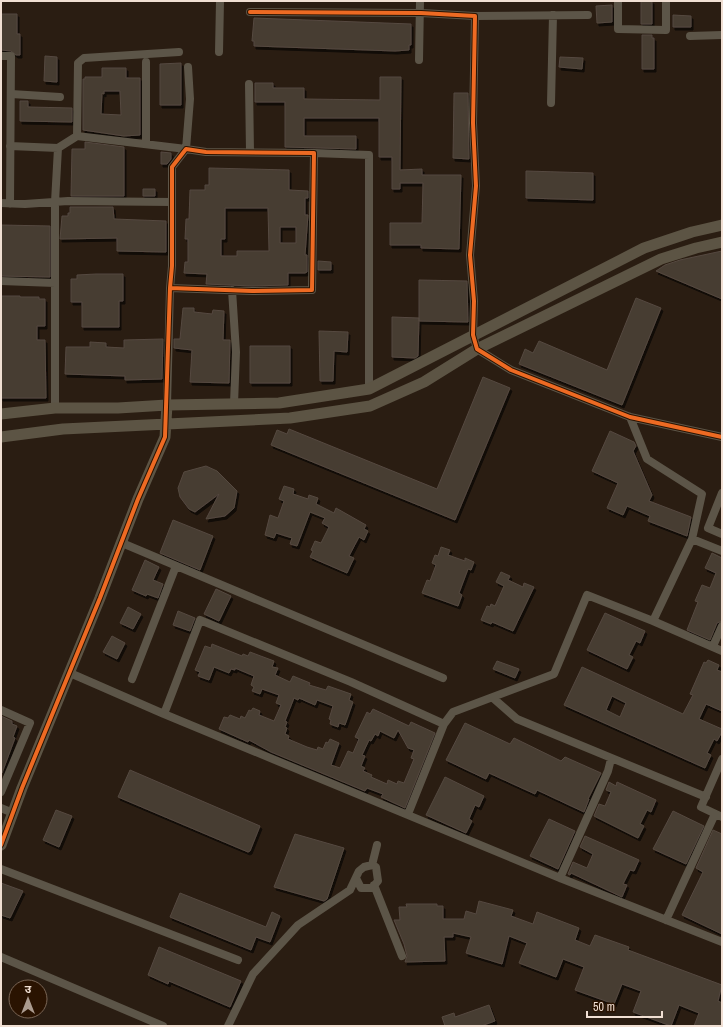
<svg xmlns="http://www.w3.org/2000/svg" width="723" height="1027" viewBox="0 0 723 1027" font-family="'Archivo Narrow','Noto Sans Devanagari',sans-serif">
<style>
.building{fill:#473c32;stroke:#554940;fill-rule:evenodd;filter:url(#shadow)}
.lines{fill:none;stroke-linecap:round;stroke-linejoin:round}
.street{stroke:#5c5548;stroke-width:8}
.secondary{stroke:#5c5444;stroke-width:11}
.cycleway-casing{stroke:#2a1301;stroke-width:6}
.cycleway{stroke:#ed6a23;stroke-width:4}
</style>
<defs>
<filter id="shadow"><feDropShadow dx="2" dy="3" stdDeviation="0" flood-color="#0009"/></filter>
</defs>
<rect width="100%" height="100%" fill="#2a1d12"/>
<!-- building -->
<path class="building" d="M641 1H652V24H641Z
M612 5V22L597 23 596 6Z
M1 14H17V34H20V55H16L11 51 1 50Z
M673 15 691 16V27H673Z
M254 18 411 24V45H409V50L395 51 254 46V41H252Z
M642 35H652V38H654V69H642Z
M45 56 57 57V82L44 81Z
M560 57 583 58 582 69 559 67Z
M181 63V105H160V64Z
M102 68H126V78H140V135L124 136 83 130V79H85V77H102ZM104 91H120L121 115 101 114 102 93 104 94Z
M380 77H401L400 170 422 169V175H461L459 249 421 248V245H390V223H422L423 183H400V189H392V157H379V118H304V136H356V149L285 147V102H255V83H273V88H304V99L380 100Z
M454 93H468L469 159 453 158Z
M20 101H28V107L72 108V122L20 121Z
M85 142 124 147V196H71L72 149H85Z
M161 152 171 153V159L167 164H161Z
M209 168 289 170V190L308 191V198H305V215H308L305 255H307V272L305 273H288V285L252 286 206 284 207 274 184 273 185 262H188V239H185L186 219H189L190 190H205V185H209ZM225 208H268L269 251H237V256H221V239H225ZM280 227H296V243H280Z
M526 171 593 173V200L526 198Z
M143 189H155V196H143Z
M70 207H113L114 219 166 221V252L117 251V238L60 239 62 216H68V213H70Z
M1 225 50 226V277L1 276Z
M722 251V299L656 271 665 265 680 260Z
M318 261 331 262V270H318Z
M96 274H123V301H119V327H82V302H71V279H77V275Z
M419 280 467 281 468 322 419 321Z
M1 296H20V297H39V299H45V326H37V340H45L46 398H1Z
M636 298 661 308 622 405 519 364 525 349 533 353 539 341 607 370Z
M183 308H194V312L212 314 213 310 224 311 223 340H230L229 383 190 382 192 350 174 348V339H180Z
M392 317 419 318 418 356 415 358 392 357Z
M319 331 348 332 347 352 334 351 333 381H320Z
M163 339 162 379 125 380V376L65 374 66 347H90V342L106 343V347L124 348V340Z
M250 346H290V383H250Z
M483 377 510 388 455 520 271 445 277 430 287 434 289 429 437 489Z
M610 431 634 442 636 446 633 451 652 495 649 501 691 517 687 536 648 521 650 516 627 506 623 515 607 508 618 483 592 471Z
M206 466 217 471 237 491 234 508 225 516 206 519 219 494 195 512 189 509 180 497 178 488 184 472Z
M284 486 294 489 293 494 308 499 309 495 318 498 316 504 334 513 336 508 366 525 364 529 368 531 364 540 359 537 349 556 354 558 347 573 310 557 313 551 311 550 315 541 321 543 329 527 322 523 325 518 310 512 297 546 290 544 292 538 276 533 274 538 265 535 270 515 278 518 284 501 279 499Z
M173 520 213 536 200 570 160 553Z
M441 547 450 550 448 555 465 561V558L474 562 471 570 468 569 459 593 462 595 458 606 422 593 427 580 430 581 436 565 432 563 435 555 438 556Z
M712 553 722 558V621L717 623 710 640 687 630 698 602 695 601 702 585 710 588 716 573 705 568Z
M145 560 159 567 153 580 163 584 158 598 147 594 146 596 132 590Z
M501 572 510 576 508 580 523 587 524 583 534 587 513 631 492 622 491 624 481 620 487 606 490 607 491 604 495 606 504 586 496 582Z
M216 589 231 596 219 621 204 614Z
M128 607 141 614 133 629 120 623Z
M178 611 195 618 190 631 173 625Z
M605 613 645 631 640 643 636 641 629 655 633 657 627 669 587 650Z
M112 636 125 643 117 659 103 652Z
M212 644 242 656 243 654 248 656 250 652 274 661 272 667 278 668 275 675 290 682 293 676 310 683 309 685 326 690 328 686 351 694 349 700 353 702 345 725 339 723 338 727 330 724 331 720 329 719 333 706 317 700 315 705 299 698 298 700 294 698 285 721 287 722 285 727 287 728 285 734 289 736 288 739 307 747 317 750 318 747 323 749 326 742 328 743 330 739 339 743 331 765 340 768 348 751 353 753 359 739 355 737 367 712 370 714 373 709 409 726 411 722 435 733 405 808 381 797 383 794 367 788 365 791 271 752 249 740 248 742 219 729 224 717 228 718 230 715 240 719 241 716 245 718 249 710 251 711 253 708 260 711 259 715 274 721 281 705 276 703 279 695 262 689 260 694 252 691 254 687 251 685 254 676 235 668V670L231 669 229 673 214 667 209 680 198 676 200 672 195 670 205 646 211 648ZM398 730 408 748 414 750 411 758 414 759 404 783 398 781 397 784 388 780 387 784 371 777 372 775 363 771 365 768 361 766 365 756 362 755 369 740 371 741 375 734 378 736 380 731 394 738Z
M708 660 719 665 717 670 722 672V711L706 704 699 719 722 729V732L717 741 714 739 707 753 711 755 705 768 564 705 582 667 683 714 693 695 690 694 704 662 706 663ZM612 696 626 703 620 717 606 710Z
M497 661 519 669 515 678 493 669Z
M1 716 12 721V724L17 726 13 737 15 738 2 773Z
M465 723 510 744 514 738 561 761 565 757 601 773 588 799H589L584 812 537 790 535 794 489 773 486 779 446 760Z
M130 770 260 826 250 851 248 852 118 797Z
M445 777 484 796 479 807 475 805 469 819 472 821 466 833 426 815Z
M609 782 616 786 617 782 656 800 651 812 647 810 640 824 644 826 638 838 594 816 599 804 605 806 611 792 606 790Z
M56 810 72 816 59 847 43 840Z
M673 811 704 826 686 864 653 849Z
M549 819 575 831 558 869 530 856Z
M713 830 722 834V934L682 915 703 872 696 868Z
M295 834 344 848 327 899 324 901 274 887Z
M585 836 639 860 634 871 630 870 623 884 627 885 622 897 571 873 570 875 568 874 573 862 587 868 593 854 580 847Z
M1 883 23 891 10 918 1 915Z
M180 893 266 927 272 912 280 916 270 942 256 937 251 950 170 917Z
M479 901 513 910 511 916 533 924 537 912 579 928 575 940 590 946 595 935 629 947 628 950 722 985 718 1001 722 1003V1026H694L699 1013 679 1005 671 1026 633 1012 641 991 622 984 614 1004 575 990 584 967 563 959 556 977 519 963 527 943 509 936 502 964 466 953 471 937 453 933V937H444L445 961 405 962 407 956 404 944 394 920H400L399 907H407L406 904H437V906H443V919H464L466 911 476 914Z
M159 947 241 981 230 1007 169 981 168 984 148 975Z
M489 1005 495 1021 481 1026H445L442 1017 454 1013 455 1017Z"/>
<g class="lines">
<!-- street -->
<path class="street" d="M618 1V29L666 30V1
M250 12 421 13 475 16 473 123 476 186 470 255 474 301 473 335 477 349 511 370 630 417 722 437
M475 16 588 15
M690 36 722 35
M219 52 220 1
M1 56H11L10 204
M419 60 420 1
M146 62V144
M249 84 250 152
M11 94 60 97
M551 103 553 15
M77 136 78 63 84 58 179 52
M10 146 58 148 55 202V408
M58 148 77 136 186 149 190 99 188 67
M314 153 369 155V389
M1 203 25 204 68 201 172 202
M1 281 55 283
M232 290 236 352 234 404
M167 405 170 288 172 266V167L186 149 206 152 314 153 312 290 252 291 170 288
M630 417 647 459 702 494 692 539 653 621 722 651
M722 493 708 528 722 534
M692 539 722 551
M122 543 443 678
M713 646 722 626
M70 673 164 714 200 620 351 682 444 724 453 712 554 674 587 595 653 621
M132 679 176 566
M493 698 517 719 706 797
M1 710 30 723 1 792
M164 714 560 878 722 942
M722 759 701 807 722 817
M1 808 13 813
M408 814 444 724
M372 865 377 845
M1 869 238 960
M560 878 608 771 611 759
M374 885 402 956
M666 920 715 814
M1 957 163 1026
M228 1026 253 974 298 925 350 890 359 871 364 867 372 865 376 867 378 881 372 888H361L356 878"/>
<!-- secondary -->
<path class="secondary" d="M1 414 55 408H118L167 405 279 403 369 389 644 248 692 232 722 225
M1 437 63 429 290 418 370 406 424 382 477 349 661 259 696 248 722 242
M1 845 22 788 100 598 138 499 165 437 167 405"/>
<defs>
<path id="cycleway" d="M250 12 421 13 475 16 473 123 476 186 470 255 474 301 473 335 477 349 511 370 630 417 722 437
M1 845 22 788 100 598 138 499 165 437 170 288 172 266V167L186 149 206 152 314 153 312 290 252 291 170 288"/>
</defs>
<!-- cycleway casing -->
<use href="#cycleway" class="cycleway-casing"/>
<!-- cycleway -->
<use href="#cycleway" class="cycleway"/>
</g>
<!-- border -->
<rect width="723" height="1027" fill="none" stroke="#f0dfd3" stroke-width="4"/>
<!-- north arrow -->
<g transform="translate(28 999)"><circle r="19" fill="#2a1301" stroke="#796555"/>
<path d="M0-3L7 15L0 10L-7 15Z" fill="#ab9b8f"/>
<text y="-6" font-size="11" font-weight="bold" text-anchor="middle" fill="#f0dfd3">उ</text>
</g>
<!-- scale -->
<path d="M587 1011v6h75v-6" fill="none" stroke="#f0dfd3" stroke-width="2"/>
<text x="593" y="1011" font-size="12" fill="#f0dfd3" stroke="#2a1301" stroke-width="3" paint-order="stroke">50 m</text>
</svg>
